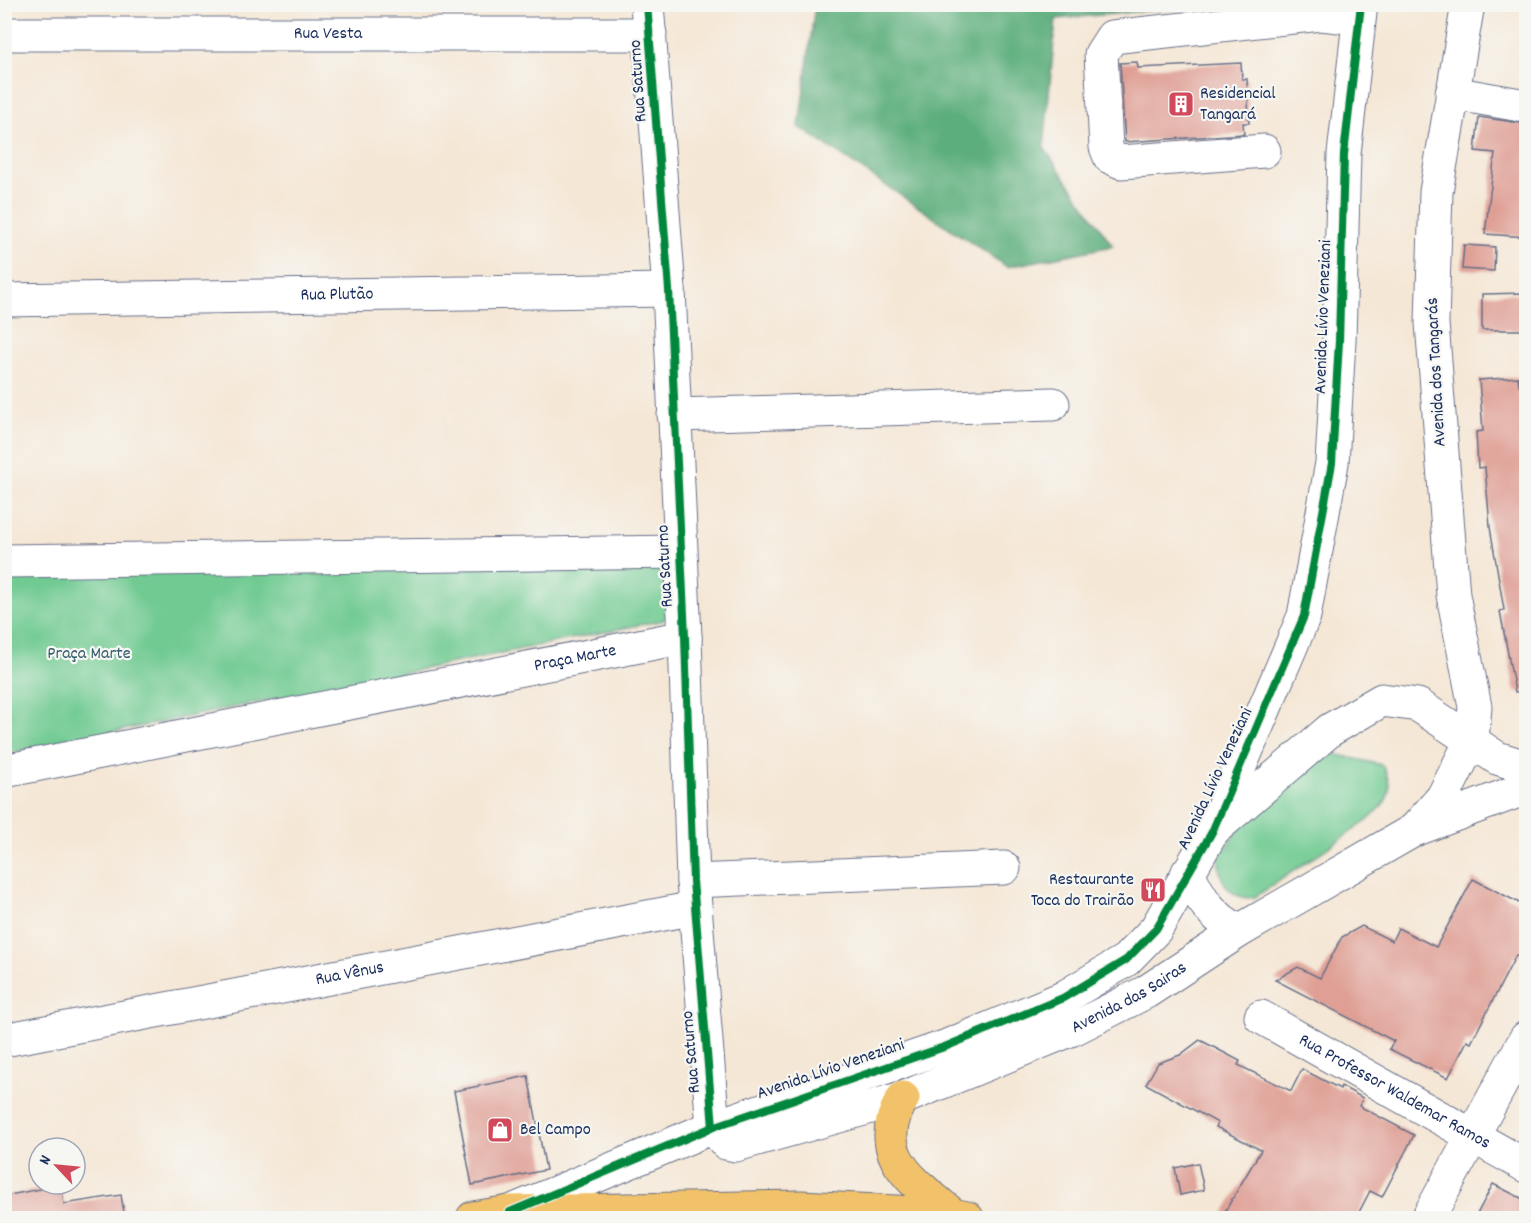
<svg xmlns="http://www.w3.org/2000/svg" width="1531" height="1223" viewBox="0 0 1531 1223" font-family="Dekko,sans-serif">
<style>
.green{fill:#70ca91;stroke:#467c78;stroke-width:1.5}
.forest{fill:#5cae7b;stroke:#3c6e6c;stroke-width:1.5}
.building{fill:#df9f94}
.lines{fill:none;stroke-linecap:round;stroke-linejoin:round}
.minor-casing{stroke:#676f88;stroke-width:35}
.major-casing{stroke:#676f88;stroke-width:35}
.minor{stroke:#fff;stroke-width:33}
.major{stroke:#f2c26a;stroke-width:33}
.cycleway-casing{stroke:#f6f6f2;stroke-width:11}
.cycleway{stroke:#00873e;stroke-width:8}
.labels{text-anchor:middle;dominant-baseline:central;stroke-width:4.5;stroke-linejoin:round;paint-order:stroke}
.street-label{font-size:18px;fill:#1b2f5e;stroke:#f6f6f2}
.poi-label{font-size:18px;fill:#1b2f5e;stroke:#f6f6f2;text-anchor:start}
.park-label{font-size:18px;fill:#355e6d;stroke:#f6f6f2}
</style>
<rect width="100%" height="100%" fill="#f6f6f2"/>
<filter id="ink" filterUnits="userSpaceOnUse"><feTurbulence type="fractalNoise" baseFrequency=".0167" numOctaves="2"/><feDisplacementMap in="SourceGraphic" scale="12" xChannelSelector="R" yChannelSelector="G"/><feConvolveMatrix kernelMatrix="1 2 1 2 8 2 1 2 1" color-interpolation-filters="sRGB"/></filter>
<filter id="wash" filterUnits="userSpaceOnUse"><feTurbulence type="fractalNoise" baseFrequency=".008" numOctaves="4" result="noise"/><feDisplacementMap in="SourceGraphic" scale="24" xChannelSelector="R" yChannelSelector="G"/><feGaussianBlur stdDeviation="1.35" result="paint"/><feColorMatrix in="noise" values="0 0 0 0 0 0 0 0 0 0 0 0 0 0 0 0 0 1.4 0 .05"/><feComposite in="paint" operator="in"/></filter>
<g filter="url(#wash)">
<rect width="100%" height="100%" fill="#f5e7d6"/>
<!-- green -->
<path class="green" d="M663 560 669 619 5 754 4 574Z
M1330 753 1382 765C1397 791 1387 803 1367 821L1255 897C1230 902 1217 878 1219 856 1245 822 1283 757 1330 753Z"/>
<!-- forest -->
<path class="forest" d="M815 5V4L1213 5 1056 19 1044 148 1113 246 1007 267 799 127Z"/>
<g id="blocks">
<!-- building -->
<path class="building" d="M1137 62 1138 68 1241 63 1242 79H1247L1249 123H1243L1244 134 1125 142 1120 63Z
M1479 117 1527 124V237L1485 234 1495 153 1475 151Z
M1464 245 1495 247 1494 271 1462 269Z
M1527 293V330H1482V294Z
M1518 377 1519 385 1527 384V691L1515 692 1500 611 1504 610 1490 527 1485 467 1478 468 1476 432 1483 431 1479 380Z
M1473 879 1527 907V942L1519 957 1516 955 1471 1043 1467 1041 1448 1078 1389 1049 1394 1041 1275 980 1298 967 1320 978 1342 937 1362 926 1392 941 1398 928 1436 947Z
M1200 1040 1240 1061 1238 1065 1291 1091 1302 1069 1340 1089 1341 1086 1363 1098 1359 1106 1414 1135 1382 1197 1370 1191 1356 1218H1221L1261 1150 1216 1127 1218 1123 1146 1084 1158 1063 1180 1055Z
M528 1076 546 1170 472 1185 454 1091Z
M1198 1163 1204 1190 1180 1195 1175 1168Z
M1493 1184 1527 1201V1218H1475Z
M61 1185 64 1204 121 1195 125 1218H4V1196Z"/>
</g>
</g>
<g filter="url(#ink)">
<use href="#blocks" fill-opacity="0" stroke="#676f88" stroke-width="1.5"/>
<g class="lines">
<defs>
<g id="minor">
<path d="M647 4 669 290 685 637 693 881 713 1127"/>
<path id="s1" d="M4 34H650"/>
<path d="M1452 93 1526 106"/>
<path d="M1264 151 1121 162 1110 157 1106 147 1101 54 1112 37 1321 14 1358 18"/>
<path id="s2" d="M4 300 669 290"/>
<path d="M674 415 1053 404"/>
<path d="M4 561 680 552"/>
<path id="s3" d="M4 771 685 637"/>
<path d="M1218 826 1330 730 1382 700 1418 705 1497 758 1526 767"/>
<path d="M1415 829 1443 797 1472 739 1475 707 1453 595 1432 323 1436 192 1468 4"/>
<path d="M1188 872C1199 898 1213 918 1239 931"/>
<path d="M693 881 1004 868"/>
<path id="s4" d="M1261 1017 1526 1166"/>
<path id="s5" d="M4 1040 695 908"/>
<path id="s6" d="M713 1127 726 1143 736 1145 903 1098 1075 1028 1146 992 1239 931 1414 830 1526 788"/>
<path d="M510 1212 713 1127 947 1046 1063 998 1126 960 1156 929 1212 832 1304 616 1332 463 1339 341 1344 154 1361 4"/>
<path d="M1428 1218 1526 1038"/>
</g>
<path id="major" d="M903 1098C869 1154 913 1181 953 1215
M473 1218 510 1212 801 1207 953 1215 967 1218"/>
</defs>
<!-- minor casing -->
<use href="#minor" class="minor-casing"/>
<!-- major casing -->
<use href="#major" class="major-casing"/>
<!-- minor -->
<use href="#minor" class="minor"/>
<!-- major -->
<use href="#major" class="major"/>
<defs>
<path id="cycleway" d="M647 4 669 290 685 637 693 881 713 1127
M510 1212 713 1127 947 1046 1063 998 1126 960 1156 929 1212 832 1304 616 1332 463 1339 341 1344 154 1361 4"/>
</defs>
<!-- cycleway casing -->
<use href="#cycleway" class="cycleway-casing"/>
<!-- cycleway -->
<use href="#cycleway" class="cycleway"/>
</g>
</g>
<!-- icons -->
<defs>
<symbol id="building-square" viewBox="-11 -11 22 22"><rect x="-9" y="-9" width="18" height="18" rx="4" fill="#d1495b" stroke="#f6f6f2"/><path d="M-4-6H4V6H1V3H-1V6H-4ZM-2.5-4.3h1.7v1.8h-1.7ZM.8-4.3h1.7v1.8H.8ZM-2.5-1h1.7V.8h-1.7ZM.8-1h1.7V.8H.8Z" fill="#fff"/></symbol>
<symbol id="restaurant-square" viewBox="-11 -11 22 22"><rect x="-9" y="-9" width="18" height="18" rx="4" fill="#d1495b" stroke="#f6f6f2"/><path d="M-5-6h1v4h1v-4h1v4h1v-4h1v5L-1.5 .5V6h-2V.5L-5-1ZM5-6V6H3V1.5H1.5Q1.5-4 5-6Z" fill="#fff"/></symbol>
<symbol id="shop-square" viewBox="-11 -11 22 22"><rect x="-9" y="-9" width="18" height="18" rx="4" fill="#d1495b" stroke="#f6f6f2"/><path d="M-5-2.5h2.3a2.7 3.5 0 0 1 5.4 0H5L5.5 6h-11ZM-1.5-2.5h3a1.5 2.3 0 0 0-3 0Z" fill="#fff"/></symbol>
</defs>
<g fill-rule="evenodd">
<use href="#building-square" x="1166" y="89" width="30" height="30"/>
<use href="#restaurant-square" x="1138" y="875" width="30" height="30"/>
<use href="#shop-square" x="485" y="1115" width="30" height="30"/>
</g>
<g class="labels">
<!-- street labels -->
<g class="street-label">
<text stroke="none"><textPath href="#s1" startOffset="324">Rua Vesta</textPath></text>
<text transform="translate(639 81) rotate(-94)">Rua Saturno</text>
<text stroke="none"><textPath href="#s2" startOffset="333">Rua Plutão</textPath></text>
<text transform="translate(1324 317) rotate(-88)">Avenida Lívio Veneziani</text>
<text transform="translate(1437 372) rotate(-93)">Avenida dos Tangarás</text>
<text transform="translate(666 566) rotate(-93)">Rua Saturno</text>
<text stroke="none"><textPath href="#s3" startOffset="582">Praça Marte</textPath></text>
<text transform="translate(1216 779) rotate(-65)">Avenida Lívio Veneziani</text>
<text stroke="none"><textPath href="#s5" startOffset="352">Rua Vênus</textPath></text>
<text stroke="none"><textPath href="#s6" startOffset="452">Avenida das Sairas</textPath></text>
<text transform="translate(692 1052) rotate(-95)">Rua Saturno</text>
<text transform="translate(831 1070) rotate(-19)">Avenida Lívio Veneziani</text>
<text stroke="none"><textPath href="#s4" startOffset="153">Rua Professor Waldemar Ramos</textPath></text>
</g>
<!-- poi labels -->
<g class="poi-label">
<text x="1200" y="94">Residencial<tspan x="1200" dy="21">Tangará</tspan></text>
<text x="1134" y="880" text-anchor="end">Restaurante<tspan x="1134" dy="21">Toca do Trairão</tspan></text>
<text x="520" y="1130">Bel Campo</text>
</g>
<!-- park labels -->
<g class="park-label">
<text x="89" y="654">Praça Marte</text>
</g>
</g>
<!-- margin -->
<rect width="1531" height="1223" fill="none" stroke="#f6f6f2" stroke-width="24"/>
<!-- north arrow -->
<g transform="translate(57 1166) rotate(296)"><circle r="28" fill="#f6f6f2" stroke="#9ea6b7" stroke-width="1.5"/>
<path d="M0-4.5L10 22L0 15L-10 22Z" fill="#d1495b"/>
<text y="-9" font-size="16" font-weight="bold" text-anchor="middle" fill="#1b2f5e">N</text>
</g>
</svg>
